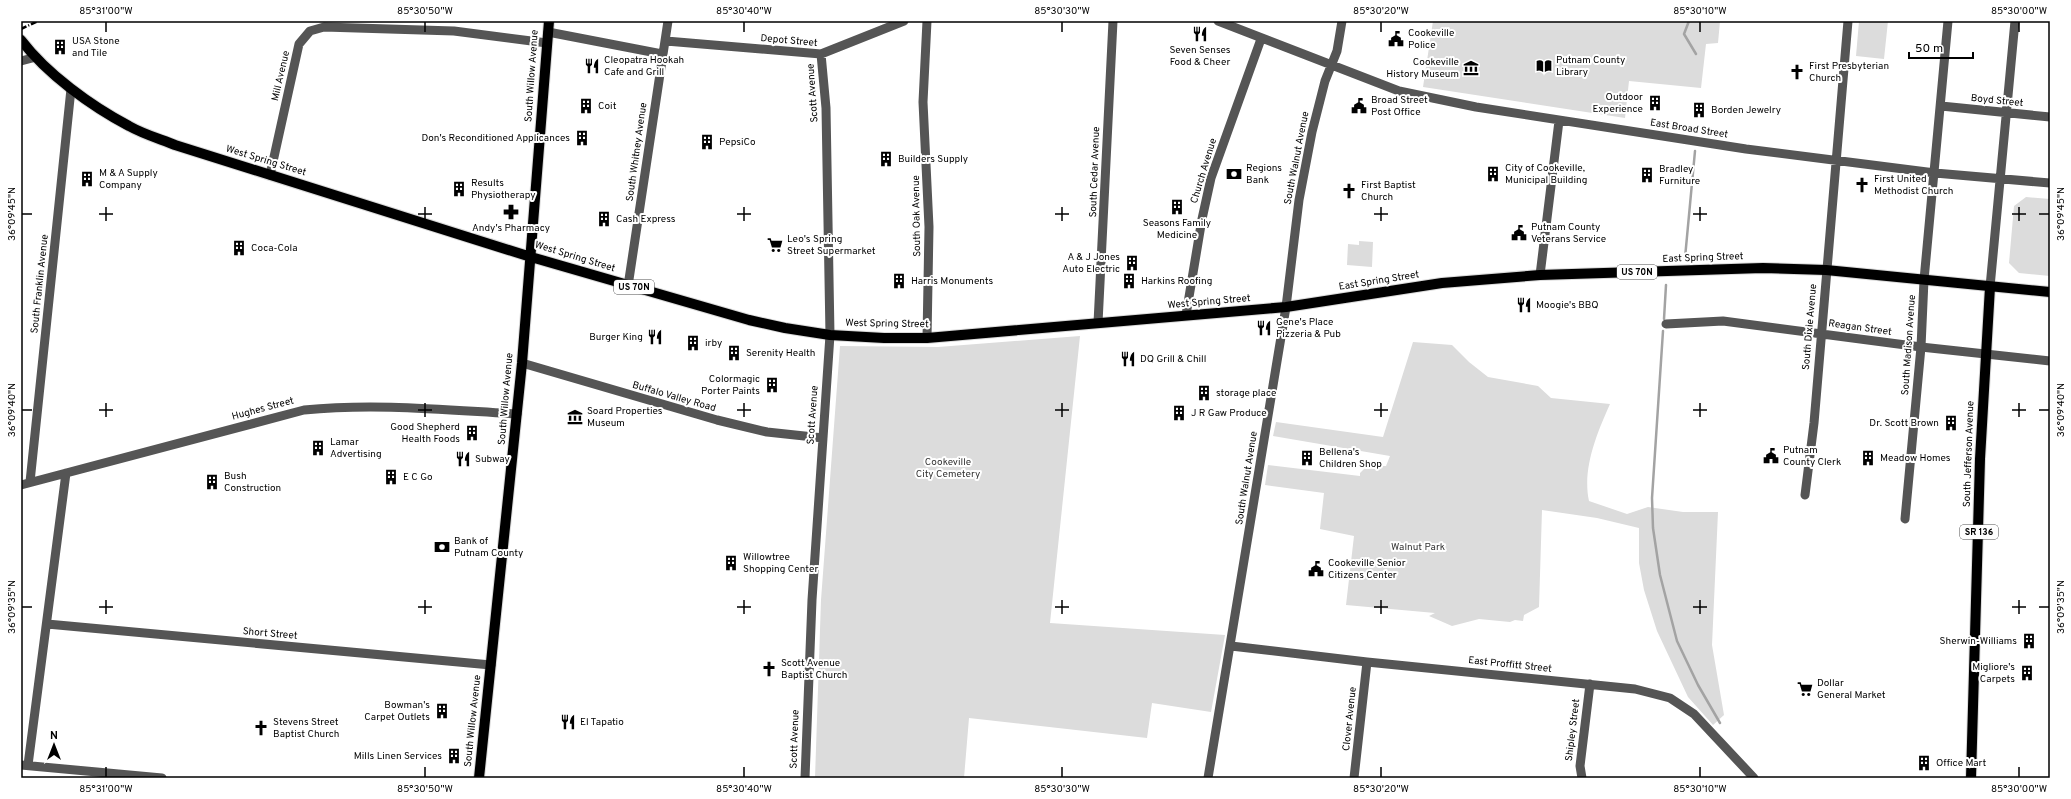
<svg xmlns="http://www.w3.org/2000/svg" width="2071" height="799" viewBox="0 0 2071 799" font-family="Overpass,sans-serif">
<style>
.green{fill:#dcdcdc}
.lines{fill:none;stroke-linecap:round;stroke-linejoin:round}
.stream{stroke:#a3a3a3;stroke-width:2.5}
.major-casing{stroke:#dbdbdb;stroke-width:12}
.minor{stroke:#555;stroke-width:9}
.major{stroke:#000;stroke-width:10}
.rail{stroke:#000;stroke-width:2.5;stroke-dasharray:6 2 1 2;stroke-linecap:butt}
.ticks{fill:none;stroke:#000;stroke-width:1.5}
.labels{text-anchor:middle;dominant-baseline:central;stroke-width:4;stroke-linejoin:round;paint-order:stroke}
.shield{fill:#fff;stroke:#4c4c4c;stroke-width:1}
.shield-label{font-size:9px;font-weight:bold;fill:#000}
.poi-label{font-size:10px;fill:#000;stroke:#fff;text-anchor:start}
.street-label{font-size:10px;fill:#000;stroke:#fff}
.park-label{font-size:10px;fill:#333;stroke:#fff}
.neatline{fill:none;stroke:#000;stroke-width:1.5}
.ticks-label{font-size:10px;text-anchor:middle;fill:#000}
</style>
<rect width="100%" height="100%" fill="#fff"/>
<!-- green -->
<path class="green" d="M1433 21H1720L1718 43 1706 44 1701 88 1629 81 1625 118 1423 87Z
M1859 21H1888L1884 59 1856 56Z
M2026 197 2050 199V276L2019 273 2009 263 2014 206Z
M1359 241 1373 242 1372 267 1347 265 1348 244 1359 245Z
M1080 336 1050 623 1225 635 1211 712 1152 703 1147 738 969 718 964 778H815L821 600 840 346 938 347Z
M1413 342 1452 345 1469 362 1488 377 1538 386 1551 398 1610 404C1597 433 1582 469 1589 501L1627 514 1648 507 1683 512H1718L1712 645 1724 715 1713 725 1688 697 1657 631 1644 590 1639 563V528L1597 518 1542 510 1539 607 1524 615 1523 621 1515 620 1510 622 1479 619 1452 626 1429 616 1435 613 1346 605 1354 536 1320 529 1324 493 1265 485 1268 465 1360 476V473L1367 466H1386L1390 456 1273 436 1276 422 1383 437Z"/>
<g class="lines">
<!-- stream -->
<path class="stream" d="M1689 21 1684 34 1696 54
M1685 258 1695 151
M1664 319 1666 285
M1663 331 1652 498 1653 528 1660 575 1677 641 1698 685 1720 723"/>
<defs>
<path id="major" d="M21 40C47 74 91 106 129 126 143 134 160 139 175 145L531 257 749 320 785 328 830 335 884 338H927L1286 307 1442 283 1540 275 1763 268 1826 270 2050 292
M479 778 522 363 549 21
M1971 778 1980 459 1990 287"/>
</defs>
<!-- major casing -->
<use href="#major" class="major-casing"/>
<!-- minor -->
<path class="minor" d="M1218 21 1399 91 1476 107 1746 149 1935 173 2050 183
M548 32 662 54
M666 41 821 54 904 21
M21 61 36 57
M1941 106 2050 117
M270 175 299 44 310 31 324 27 454 31 547 43
M1540 275 1559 121
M628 286 668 21
M1990 287 2015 21
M1186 315 1202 219 1211 178 1261 39
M1098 323 1113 21
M1666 324 1723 321 1921 347 2050 361
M927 338 929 227 923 102 927 21
M522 363 717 420 767 432 823 438
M30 482 71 89
M21 485 304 410C376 403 445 410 517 414
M1805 495 1814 423 1848 21
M1905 519 1921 347 1924 280 1948 21
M47 624 491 665
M1231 646 1367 662 1635 689 1670 698 1694 714 1754 778
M21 765 162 778
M28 765 66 473
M805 778 812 600 830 335 826 108 821 54
M1208 778 1286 307 1299 200 1312 132 1325 81 1337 51 1342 21
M1354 778 1367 662
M1582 778 1580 766 1590 684"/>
<!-- major -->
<use href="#major" class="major"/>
<!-- rail -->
<path class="rail" d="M21 29 38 21"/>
</g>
<!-- ticks -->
<path class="ticks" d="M106 22V32M425 22V32M744 22V32M1062 22V32M1381 22V32M1700 22V32M2019 22V32M106 207V221M425 207V221M744 207V221M1062 207V221M1381 207V221M1700 207V221M2019 207V221M22 214H32M99 214H113M418 214H432M737 214H751M1055 214H1069M1374 214H1388M1693 214H1707M2012 214H2026M2039 214H2049M106 403V417M425 403V417M744 403V417M1062 403V417M1381 403V417M1700 403V417M2019 403V417M22 410H32M99 410H113M418 410H432M737 410H751M1055 410H1069M1374 410H1388M1693 410H1707M2012 410H2026M2039 410H2049M106 600V614M425 600V614M744 600V614M1062 600V614M1381 600V614M1700 600V614M2019 600V614M22 607H32M99 607H113M418 607H432M737 607H751M1055 607H1069M1374 607H1388M1693 607H1707M2012 607H2026M2039 607H2049M106 767V777M425 767V777M744 767V777M1062 767V777M1381 767V777M1700 767V777M2019 767V777"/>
<!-- icons -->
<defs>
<symbol id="restaurant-bare" viewBox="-9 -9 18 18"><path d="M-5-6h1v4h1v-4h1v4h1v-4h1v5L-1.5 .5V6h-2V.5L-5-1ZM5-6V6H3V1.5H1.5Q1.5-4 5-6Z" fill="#000" stroke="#fff" stroke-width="2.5" paint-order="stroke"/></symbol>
<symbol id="civic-bare" viewBox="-9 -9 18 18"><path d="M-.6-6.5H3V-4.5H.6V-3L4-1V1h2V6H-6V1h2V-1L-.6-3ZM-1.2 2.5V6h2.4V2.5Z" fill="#000" stroke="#fff" stroke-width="2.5" paint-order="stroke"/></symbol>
<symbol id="building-bare" viewBox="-9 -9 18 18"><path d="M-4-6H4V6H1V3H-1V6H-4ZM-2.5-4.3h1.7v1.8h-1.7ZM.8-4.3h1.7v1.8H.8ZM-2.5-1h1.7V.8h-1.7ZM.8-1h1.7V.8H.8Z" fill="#000" stroke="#fff" stroke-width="2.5" paint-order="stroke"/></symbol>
<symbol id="library-bare" viewBox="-9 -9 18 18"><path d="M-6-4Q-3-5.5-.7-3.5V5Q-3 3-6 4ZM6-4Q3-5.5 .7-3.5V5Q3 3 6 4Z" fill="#000" stroke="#fff" stroke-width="2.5" paint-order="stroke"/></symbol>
<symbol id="museum-bare" viewBox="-9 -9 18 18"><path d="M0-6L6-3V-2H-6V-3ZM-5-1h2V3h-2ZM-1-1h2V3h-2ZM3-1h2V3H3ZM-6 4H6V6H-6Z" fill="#000" stroke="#fff" stroke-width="2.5" paint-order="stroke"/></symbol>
<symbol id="church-bare" viewBox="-9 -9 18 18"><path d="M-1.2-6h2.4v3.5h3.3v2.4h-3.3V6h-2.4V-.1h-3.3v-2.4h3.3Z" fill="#000" stroke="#fff" stroke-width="2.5" paint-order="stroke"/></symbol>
<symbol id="bank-bare" viewBox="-9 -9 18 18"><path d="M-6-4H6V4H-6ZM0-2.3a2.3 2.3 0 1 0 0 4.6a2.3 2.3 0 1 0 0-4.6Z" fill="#000" stroke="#fff" stroke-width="2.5" paint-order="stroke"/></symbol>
<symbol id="pharmacy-bare" viewBox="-9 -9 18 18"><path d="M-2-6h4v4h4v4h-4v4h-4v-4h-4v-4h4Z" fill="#000" stroke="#fff" stroke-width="2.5" paint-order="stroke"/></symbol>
<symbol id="supermarket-bare" viewBox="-9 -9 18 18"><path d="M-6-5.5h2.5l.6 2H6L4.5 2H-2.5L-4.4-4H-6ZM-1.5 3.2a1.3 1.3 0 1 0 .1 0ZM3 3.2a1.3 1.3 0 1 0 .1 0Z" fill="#000" stroke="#fff" stroke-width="2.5" paint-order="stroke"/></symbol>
</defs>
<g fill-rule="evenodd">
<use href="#restaurant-bare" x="1189" y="23" width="22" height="22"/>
<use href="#civic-bare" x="1385" y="28" width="22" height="22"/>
<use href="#building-bare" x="49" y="36" width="22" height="22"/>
<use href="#restaurant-bare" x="581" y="55" width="22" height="22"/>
<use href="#library-bare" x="1533" y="55" width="22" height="22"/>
<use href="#museum-bare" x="1460" y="57" width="22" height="22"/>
<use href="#church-bare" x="1786" y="61" width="22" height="22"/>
<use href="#building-bare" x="1644" y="92" width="22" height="22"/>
<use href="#building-bare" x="575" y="95" width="22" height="22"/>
<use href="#civic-bare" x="1348" y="95" width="22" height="22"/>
<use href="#building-bare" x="1688" y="99" width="22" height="22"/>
<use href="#building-bare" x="571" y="127" width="22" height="22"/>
<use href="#building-bare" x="696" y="131" width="22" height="22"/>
<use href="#building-bare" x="875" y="148" width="22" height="22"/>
<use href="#bank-bare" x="1223" y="163" width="22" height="22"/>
<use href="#building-bare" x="1482" y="163" width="22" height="22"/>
<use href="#building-bare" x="1636" y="164" width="22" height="22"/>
<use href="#building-bare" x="76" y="168" width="22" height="22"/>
<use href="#church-bare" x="1851" y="174" width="22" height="22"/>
<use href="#building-bare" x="448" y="178" width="22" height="22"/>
<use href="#church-bare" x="1338" y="180" width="22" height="22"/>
<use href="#building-bare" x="1166" y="196" width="22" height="22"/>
<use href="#pharmacy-bare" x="500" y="201" width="22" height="22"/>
<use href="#building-bare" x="593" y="208" width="22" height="22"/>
<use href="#civic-bare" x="1508" y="222" width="22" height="22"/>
<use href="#supermarket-bare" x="764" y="234" width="22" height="22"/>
<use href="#building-bare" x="228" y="237" width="22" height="22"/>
<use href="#building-bare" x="1121" y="252" width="22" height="22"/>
<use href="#building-bare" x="888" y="270" width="22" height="22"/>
<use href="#building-bare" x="1118" y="270" width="22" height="22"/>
<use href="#restaurant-bare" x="1513" y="294" width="22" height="22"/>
<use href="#restaurant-bare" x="1253" y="317" width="22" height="22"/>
<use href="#restaurant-bare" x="644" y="326" width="22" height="22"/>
<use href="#building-bare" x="682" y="332" width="22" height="22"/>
<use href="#building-bare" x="723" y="342" width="22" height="22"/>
<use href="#restaurant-bare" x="1117" y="348" width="22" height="22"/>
<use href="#building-bare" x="761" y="374" width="22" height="22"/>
<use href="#building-bare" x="1193" y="382" width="22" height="22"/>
<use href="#building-bare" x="1168" y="402" width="22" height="22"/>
<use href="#museum-bare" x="564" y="406" width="22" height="22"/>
<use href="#building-bare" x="1940" y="412" width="22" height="22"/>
<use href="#building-bare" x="461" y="422" width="22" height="22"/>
<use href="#building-bare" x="307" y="437" width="22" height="22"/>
<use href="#civic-bare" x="1760" y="445" width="22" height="22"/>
<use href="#building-bare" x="1296" y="447" width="22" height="22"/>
<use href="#building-bare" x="1857" y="447" width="22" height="22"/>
<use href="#restaurant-bare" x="452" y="448" width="22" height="22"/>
<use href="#building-bare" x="380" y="466" width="22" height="22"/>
<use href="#building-bare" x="201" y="471" width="22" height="22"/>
<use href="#bank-bare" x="431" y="536" width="22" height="22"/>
<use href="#building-bare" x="720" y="552" width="22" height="22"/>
<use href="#civic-bare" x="1305" y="558" width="22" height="22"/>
<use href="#building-bare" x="2018" y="630" width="22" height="22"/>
<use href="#church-bare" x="758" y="658" width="22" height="22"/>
<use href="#building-bare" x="2016" y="662" width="22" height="22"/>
<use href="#supermarket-bare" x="1794" y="678" width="22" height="22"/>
<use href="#building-bare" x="431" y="700" width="22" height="22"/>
<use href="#restaurant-bare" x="557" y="711" width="22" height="22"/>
<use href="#church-bare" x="250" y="717" width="22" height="22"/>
<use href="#building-bare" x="443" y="745" width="22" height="22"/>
<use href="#building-bare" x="1913" y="752" width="22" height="22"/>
</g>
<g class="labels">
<!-- shield labels -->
<g class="shield">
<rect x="1617" y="265" width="40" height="14" rx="3"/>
<rect x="614" y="280" width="40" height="14" rx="3"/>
<rect x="1960" y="525" width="38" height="14" rx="3"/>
</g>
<g class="shield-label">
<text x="1637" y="272">US 70N</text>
<text x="634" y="287">US 70N</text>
<text x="1979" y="532">SR 136</text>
</g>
<!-- poi labels -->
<g class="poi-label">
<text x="1408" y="33">Cookeville<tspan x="1408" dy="12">Police</tspan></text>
<text x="72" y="41">USA Stone<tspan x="72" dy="12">and Tile</tspan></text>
<text x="1200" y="50" text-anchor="middle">Seven Senses<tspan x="1200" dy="12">Food &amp; Cheer</tspan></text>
<text x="604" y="60">Cleopatra Hookah<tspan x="604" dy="12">Cafe and Grill</tspan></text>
<text x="1556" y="60">Putnam County<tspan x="1556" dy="12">Library</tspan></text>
<text x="1459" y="62" text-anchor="end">Cookeville<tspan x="1459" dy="12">History Museum</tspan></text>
<text x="1809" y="66">First Presbyterian<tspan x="1809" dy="12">Church</tspan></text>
<text x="1643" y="97" text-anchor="end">Outdoor<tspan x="1643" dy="12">Experience</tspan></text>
<text x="1371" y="100">Broad Street<tspan x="1371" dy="12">Post Office</tspan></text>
<text x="598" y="106">Coit</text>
<text x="1711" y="110">Borden Jewelry</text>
<text x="570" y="138" text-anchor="end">Don's Reconditioned Applicances</text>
<text x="719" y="142">PepsiCo</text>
<text x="898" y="159">Builders Supply</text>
<text x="1246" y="168">Regions<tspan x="1246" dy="12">Bank</tspan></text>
<text x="1505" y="168">City of Cookeville,<tspan x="1505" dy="12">Municipal Building</tspan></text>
<text x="1659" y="169">Bradley<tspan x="1659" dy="12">Furniture</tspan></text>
<text x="99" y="173">M &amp; A Supply<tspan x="99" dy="12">Company</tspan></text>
<text x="1874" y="179">First United<tspan x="1874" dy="12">Methodist Church</tspan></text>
<text x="471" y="183">Results<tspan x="471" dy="12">Physiotherapy</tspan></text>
<text x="1361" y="185">First Baptist<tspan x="1361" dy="12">Church</tspan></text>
<text x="616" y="219">Cash Express</text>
<text x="1177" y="223" text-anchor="middle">Seasons Family<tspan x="1177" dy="12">Medicine</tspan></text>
<text x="1531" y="227">Putnam County<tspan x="1531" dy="12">Veterans Service</tspan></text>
<text x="511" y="228" text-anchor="middle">Andy's Pharmacy</text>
<text x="787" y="239">Leo's Spring<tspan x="787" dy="12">Street Supermarket</tspan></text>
<text x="251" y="248">Coca-Cola</text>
<text x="1120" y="257" text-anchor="end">A &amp; J Jones<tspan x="1120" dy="12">Auto Electric</tspan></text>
<text x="911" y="281">Harris Monuments</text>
<text x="1141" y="281">Harkins Roofing</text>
<text x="1536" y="305">Moogie's BBQ</text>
<text x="1276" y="322">Gene's Place<tspan x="1276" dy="12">Pizzeria &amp; Pub</tspan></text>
<text x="643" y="337" text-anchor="end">Burger King</text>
<text x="705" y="343">irby</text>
<text x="746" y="353">Serenity Health</text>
<text x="1140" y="359">DQ Grill &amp; Chill</text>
<text x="760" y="379" text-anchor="end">Colormagic<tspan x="760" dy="12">Porter Paints</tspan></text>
<text x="1216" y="393">storage place</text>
<text x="587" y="411">Soard Properties<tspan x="587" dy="12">Museum</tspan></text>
<text x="1191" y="413">J R Gaw Produce</text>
<text x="1939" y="423" text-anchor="end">Dr. Scott Brown</text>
<text x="460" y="427" text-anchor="end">Good Shepherd<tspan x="460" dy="12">Health Foods</tspan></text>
<text x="330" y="442">Lamar<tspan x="330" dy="12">Advertising</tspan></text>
<text x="1783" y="450">Putnam<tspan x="1783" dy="12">County Clerk</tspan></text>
<text x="1319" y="452">Bellena's<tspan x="1319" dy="12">Children Shop</tspan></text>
<text x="1880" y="458">Meadow Homes</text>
<text x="475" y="459">Subway</text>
<text x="224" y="476">Bush<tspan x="224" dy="12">Construction</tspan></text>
<text x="403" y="477">E C Go</text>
<text x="454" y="541">Bank of<tspan x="454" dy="12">Putnam County</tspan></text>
<text x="743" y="557">Willowtree<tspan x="743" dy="12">Shopping Center</tspan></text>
<text x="1328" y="563">Cookeville Senior<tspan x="1328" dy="12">Citizens Center</tspan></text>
<text x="2017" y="641" text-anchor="end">Sherwin-Williams</text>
<text x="781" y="663">Scott Avenue<tspan x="781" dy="12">Baptist Church</tspan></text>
<text x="2015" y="667" text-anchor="end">Migliore's<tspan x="2015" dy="12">Carpets</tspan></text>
<text x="1817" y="683">Dollar<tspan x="1817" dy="12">General Market</tspan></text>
<text x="430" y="705" text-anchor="end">Bowman's<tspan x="430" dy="12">Carpet Outlets</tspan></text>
<text x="273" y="722">Stevens Street<tspan x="273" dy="12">Baptist Church</tspan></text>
<text x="580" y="722">El Tapatio</text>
<text x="442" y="756" text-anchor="end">Mills Linen Services</text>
<text x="1936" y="763">Office Mart</text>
</g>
<!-- street labels -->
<g class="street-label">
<text transform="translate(789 41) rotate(5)">Depot Street</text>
<text transform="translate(281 76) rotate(-77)">Mill Avenue</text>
<text transform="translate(532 76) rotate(-86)">South Willow Avenue</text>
<text transform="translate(813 93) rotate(-94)">Scott Avenue</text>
<text transform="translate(1997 101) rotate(6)">Boyd Street</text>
<text transform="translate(1689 129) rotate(9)">East Broad Street</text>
<text transform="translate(637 152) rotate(-82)">South Whitney Avenue</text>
<text transform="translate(1297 158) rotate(-79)">South Walnut Avenue</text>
<text transform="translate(266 161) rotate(17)">West Spring Street</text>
<text transform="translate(1204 171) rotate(-73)">Church Avenue</text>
<text transform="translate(1095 172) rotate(-88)">South Cedar Avenue</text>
<text transform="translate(917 216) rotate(-91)">South Oak Avenue</text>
<text transform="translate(575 257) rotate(17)">West Spring Street</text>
<text transform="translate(1703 258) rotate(-2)">East Spring Street</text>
<text transform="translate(1379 281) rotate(-9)">East Spring Street</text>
<text transform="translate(40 284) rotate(-84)">South Franklin Avenue</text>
<text transform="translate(1209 302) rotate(-5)">West Spring Street</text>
<text transform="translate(887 324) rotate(1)">West Spring Street</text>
<text transform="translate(1810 327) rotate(-85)">South Dixie Avenue</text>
<text transform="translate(1860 328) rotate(8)">Reagan Street</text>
<text transform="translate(1909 345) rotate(-86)">South Madison Avenue</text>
<text transform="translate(674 397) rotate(16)">Buffalo Valley Road</text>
<text transform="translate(506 399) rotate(-85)">South Willow Avenue</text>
<text transform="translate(263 409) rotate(-15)">Hughes Street</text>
<text transform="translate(813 415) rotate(-86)">Scott Avenue</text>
<text transform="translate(1969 454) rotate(-88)">South Jefferson Avenue</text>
<text transform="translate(1247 478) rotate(-81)">South Walnut Avenue</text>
<text transform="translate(270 634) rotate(5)">Short Street</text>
<text transform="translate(1510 665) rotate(6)">East Proffitt Street</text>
<text transform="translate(1350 719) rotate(-84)">Clover Avenue</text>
<text transform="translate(473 721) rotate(-84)">South Willow Avenue</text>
<text transform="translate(1573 730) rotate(-83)">Shipley Street</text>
<text transform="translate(795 739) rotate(-88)">Scott Avenue</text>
</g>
<!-- park labels -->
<g class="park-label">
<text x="948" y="462">Cookeville<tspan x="948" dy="12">City Cemetery</tspan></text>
<text x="1418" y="547">Walnut Park</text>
</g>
</g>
<!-- border -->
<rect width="2071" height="799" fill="none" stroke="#ffffff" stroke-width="44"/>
<!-- north arrow -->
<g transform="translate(54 745)" stroke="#ffffff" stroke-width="3" paint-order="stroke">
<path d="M0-3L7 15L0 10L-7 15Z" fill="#000000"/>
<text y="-6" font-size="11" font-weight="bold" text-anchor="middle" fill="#000000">N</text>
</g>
<!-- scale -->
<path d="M1909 52v6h64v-6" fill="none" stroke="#000000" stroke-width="2"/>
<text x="1915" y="52" font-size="12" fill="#000000" stroke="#ffffff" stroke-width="3" paint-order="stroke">50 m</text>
<rect x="22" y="22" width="2027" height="755" class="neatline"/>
<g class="ticks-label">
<text x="106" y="14">85°31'00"W</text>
<text x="425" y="14">85°30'50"W</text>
<text x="744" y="14">85°30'40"W</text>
<text x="1062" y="14">85°30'30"W</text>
<text x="1381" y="14">85°30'20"W</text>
<text x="1700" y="14">85°30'10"W</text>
<text x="2019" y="14">85°30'00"W</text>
<text transform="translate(11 214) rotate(-90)" y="4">36°09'45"N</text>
<text transform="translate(2060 214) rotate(-90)" y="4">36°09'45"N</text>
<text transform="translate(11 410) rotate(-90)" y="4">36°09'40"N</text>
<text transform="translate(2060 410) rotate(-90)" y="4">36°09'40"N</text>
<text transform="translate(11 607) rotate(-90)" y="4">36°09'35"N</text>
<text transform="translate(2060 607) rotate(-90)" y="4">36°09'35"N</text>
<text x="106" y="792">85°31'00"W</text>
<text x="425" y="792">85°30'50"W</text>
<text x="744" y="792">85°30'40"W</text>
<text x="1062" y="792">85°30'30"W</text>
<text x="1381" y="792">85°30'20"W</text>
<text x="1700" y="792">85°30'10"W</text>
<text x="2019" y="792">85°30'00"W</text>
</g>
</svg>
